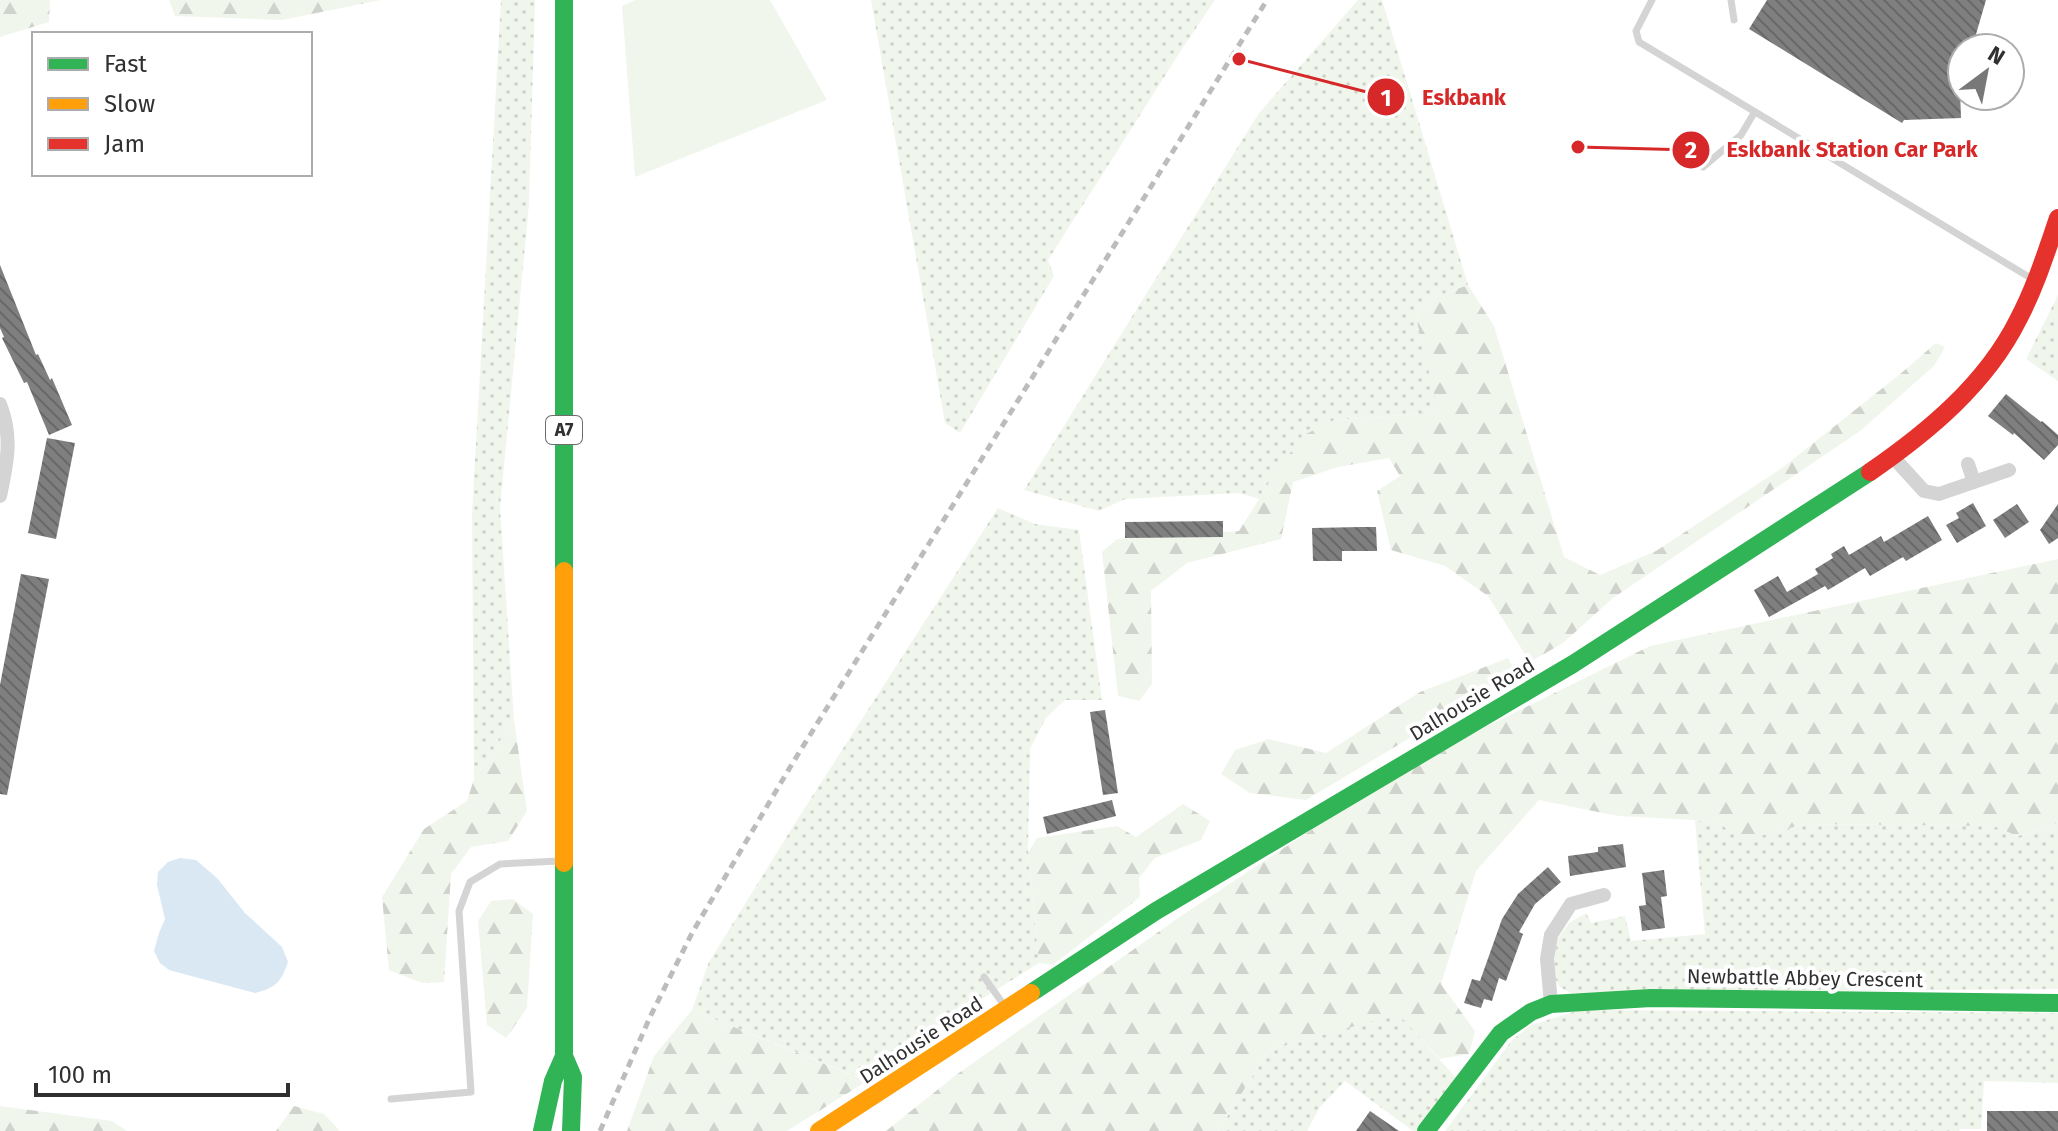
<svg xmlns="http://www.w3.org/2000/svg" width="2058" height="1131" viewBox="0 0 2058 1131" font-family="'Fira Sans',sans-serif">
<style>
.grass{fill:url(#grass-dots)}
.forest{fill:url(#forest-firs)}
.park{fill:#f1f6ed}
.water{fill:#d9e8f3}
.building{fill:url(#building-back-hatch)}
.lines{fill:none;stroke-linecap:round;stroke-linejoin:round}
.lane{stroke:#d4d4d4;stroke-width:7}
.street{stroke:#d4d4d4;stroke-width:14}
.fast{stroke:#30b455;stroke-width:18}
.slow{stroke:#ff9f0a;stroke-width:18}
.jam{stroke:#e5322d;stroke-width:18}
.rail{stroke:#bcbcbc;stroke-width:5;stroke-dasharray:8 6;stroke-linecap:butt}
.labels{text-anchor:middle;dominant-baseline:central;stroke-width:8;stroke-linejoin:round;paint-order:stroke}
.shield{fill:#fff;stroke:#6e6e6e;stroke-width:2}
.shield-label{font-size:18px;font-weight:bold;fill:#303030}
.street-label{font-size:20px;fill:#303030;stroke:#fff}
.leader{fill:none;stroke:#d62828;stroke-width:3}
.callout-dot{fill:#d62828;stroke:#fff;stroke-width:3}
.mark-label{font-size:24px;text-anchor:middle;font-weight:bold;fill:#fff}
.callout-label{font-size:22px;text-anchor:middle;font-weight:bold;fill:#d62828;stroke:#fff;stroke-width:8;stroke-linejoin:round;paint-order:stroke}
</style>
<defs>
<pattern id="grass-dots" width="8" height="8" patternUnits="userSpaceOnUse" patternTransform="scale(2)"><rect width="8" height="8" fill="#f1f6ed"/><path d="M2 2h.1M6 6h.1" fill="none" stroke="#cfd3cc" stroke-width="1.8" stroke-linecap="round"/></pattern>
<pattern id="forest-firs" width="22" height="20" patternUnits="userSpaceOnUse" patternTransform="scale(2)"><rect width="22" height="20" fill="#f1f6ed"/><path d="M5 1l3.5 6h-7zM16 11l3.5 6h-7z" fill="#cfd3cc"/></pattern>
<pattern id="building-back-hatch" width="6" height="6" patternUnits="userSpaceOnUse" patternTransform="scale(2)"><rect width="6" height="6" fill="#7f7f7f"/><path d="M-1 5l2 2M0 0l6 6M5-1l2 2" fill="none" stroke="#686868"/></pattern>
</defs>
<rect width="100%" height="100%" fill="#fff"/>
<!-- grass -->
<path class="grass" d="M501 0H535L529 204 500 508 514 720 474 779 472 514Z
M871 0H1215L1182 49 1048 260 1054 276 960 433 945 423Z
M1358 0H1382L1468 285 1430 299 1416 317 1436 398 1433 413 1334 420 1269 483 1259 499 1239 493 1125 499 1099 511 1024 490 1259 113Z
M2058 295V381L2026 359Z
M998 508 1035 524 1079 530 1102 700H1065L1046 718 1030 749 1028 852 1039 963 858 1077 692 1010 709 962 797 820Z
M1695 820 1722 825 1742 840 1804 824 1994 826 2017 836 2051 828 2058 821V989L1571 993 1560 987 1553 975 1556 941 1569 923 1586 913 1591 923 1625 916 1631 941 1705 934Z
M1580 1010 2058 1013V1083L1984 1081 1981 1129H1960L1959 1131H1445L1512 1040 1531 1025Z
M1398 1013 1457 1079 1418 1131H1413L1345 1081 1320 1107 1307 1131H1218L1269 1050Z"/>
<!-- forest -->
<path class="forest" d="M0 0H50L49 22 0 37Z
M169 0H381L282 20 175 16Z
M1468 285 1494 326 1564 557 1600 575 1656 551 1782 468 1899 375 1936 343 1945 347 1934 366 1860 431 1613 598 1563 643 1530 662 1488 596 1445 566 1391 550 1377 491 1400 476 1389 458 1338 467 1293 482 1281 539 1187 563 1151 591 1152 684 1139 701 1118 696 1102 552 1117 539 1239 531 1269 483 1302 436 1334 420 1433 413 1435 398 1416 317 1430 299Z
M2058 559V821L2051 828 2017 836 1994 826 1804 824 1742 841 1722 825 1695 820 1618 816 1539 800 1476 871 1441 984 1475 1031 1469 1054 1440 1059 1398 1014 1269 1050 1218 1131H886L956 1075 1178 918 1414 762 1650 646Z
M1508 658 1517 674 1306 800 1250 793 1221 774 1235 750 1269 739 1326 753 1420 692Z
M514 720 527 811 508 841 471 847 451 874 444 982 422 983 389 970 382 897 424 829 467 801 474 779Z
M1183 804 1210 821 1201 840 1155 858 1139 878 1140 897 1053 965 1039 963 1028 852 1037 838 1117 826 1136 837Z
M513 899 533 914 527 1008 506 1038 487 1025 478 921 491 901Z
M692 1010 867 1081 787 1131H627L654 1056Z
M0 1106 112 1121 127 1131H0Z
M294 1106 324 1114 340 1131H276Z"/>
<!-- park -->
<path class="park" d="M635 0H770L827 100 635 177 622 6Z"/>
<!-- water -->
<path class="water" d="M180 858 196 860 217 878 245 913 282 947 288 962C281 982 276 988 255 993L169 970 160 963 154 951 159 933 165 919 157 885 158 872 168 862Z"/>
<!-- building -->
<path class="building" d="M1767 0H1986L1972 48H1962V83L1960 90 1961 118 1904 120 1902 123 1749 29Z
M0 265 36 355 38 354 50 380 52 378 72 425 49 435 27 382 24 383 2 338 4 337 0 328Z
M2006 394 2041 422 2042 421 2058 435V445L2044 460 2014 433 2013 435 1988 416Z
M47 438 75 443 56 539 28 533Z
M1973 503 1986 526 1957 543 1946 525 1959 518 1956 513Z
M2017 504 2029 522 2005 538 1993 520Z
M2058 504V538L2049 544 2040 530Z
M1928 516 1942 540 1906 561 1903 557 1870 576 1865 568 1828 590 1825 586 1769 617 1754 590 1778 576 1787 592 1818 574 1815 569 1833 558 1831 554 1844 546 1849 555 1881 536 1884 542Z
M1223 521V537L1125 538V522Z
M1361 527H1376L1377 551H1342V561H1313L1312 528Z
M21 574 49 579 7 795 0 794V685Z
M1105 710 1118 793 1103 795 1090 712Z
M1112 800 1116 816 1047 834 1043 817Z
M1623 844 1626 867 1570 876 1568 856 1598 852V847Z
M1548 867 1561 882 1535 904 1519 932 1523 934 1506 981 1499 978 1492 1001 1484 999 1481 1008 1464 1003 1472 979 1480 981 1502 919 1518 894Z
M1664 870 1667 896 1661 897 1665 928 1642 931 1639 906 1646 905 1642 873Z
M1370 1111 1399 1131H1356Z
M1987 1111H2058V1131H1987Z"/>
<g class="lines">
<!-- lane -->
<path class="lane" d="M1652 0 1636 31 1639 42 2034 280
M1731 0 1734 20
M1673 149 1703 167 1741 135 1754 113
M984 977 1006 1008
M391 1099 471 1092 459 911 470 882 500 864 559 861"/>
<!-- street -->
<path class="street" d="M0 404C13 437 7 463 0 496
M1893 457 1924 491 1939 494 2009 470
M1968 464 1974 482
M1551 1004 1547 959 1551 935 1571 904 1604 895"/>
<!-- fast -->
<path class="fast" d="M564 0V571
M564 863V1056L573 1077 571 1131
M1031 993 1156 911 1573 664 1870 472
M542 1131 553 1081 564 1056
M1426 1131 1501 1033 1531 1012 1551 1004 1651 998 2058 1003"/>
<!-- slow -->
<path class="slow" d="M564 571V863
M819 1131 1031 993"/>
<!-- jam -->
<path class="jam" d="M1870 472C1928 432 1986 384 2018 320 2035 288 2046 253 2058 218"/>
<!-- rail -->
<path class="rail" d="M600 1131 650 1017 692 933 792 764 1267 0"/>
</g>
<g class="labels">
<!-- shield labels -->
<rect class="shield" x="546" y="416" width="36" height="28" rx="6"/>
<g class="shield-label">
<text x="564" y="430">A7</text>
</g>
<!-- street labels -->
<g class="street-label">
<text transform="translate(1472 699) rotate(-31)">Dalhousie Road</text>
<text transform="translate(1805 978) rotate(1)">Newbattle Abbey Crescent</text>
<text transform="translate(921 1040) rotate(-33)">Dalhousie Road</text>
</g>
</g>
<!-- callouts -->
<path class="leader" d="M1239 59L1386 97M1578 147L1691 150"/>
<g class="callout-dot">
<circle cx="1239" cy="59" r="8"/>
<circle cx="1578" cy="147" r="8"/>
<circle cx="1386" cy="97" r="20"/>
<circle cx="1691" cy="150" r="20"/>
</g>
<g class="mark-label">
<text x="1386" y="106">1</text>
<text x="1691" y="158">2</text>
</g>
<g class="callout-label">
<text x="1464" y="105">Eskbank</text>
<text x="1852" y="157">Eskbank Station Car Park</text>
</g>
<!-- legend -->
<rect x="32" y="32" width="280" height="144" fill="#ffffff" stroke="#acacac" stroke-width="2"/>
<rect x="48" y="58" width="40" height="12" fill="#30b455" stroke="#acacac" stroke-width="2"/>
<text x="104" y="72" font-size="24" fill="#303030">Fast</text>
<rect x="48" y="98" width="40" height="12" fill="#ff9f0a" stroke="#acacac" stroke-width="2"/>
<text x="104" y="112" font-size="24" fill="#303030">Slow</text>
<rect x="48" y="138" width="40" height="12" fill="#e5322d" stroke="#acacac" stroke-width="2"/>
<text x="104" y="152" font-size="24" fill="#303030">Jam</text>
<!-- north arrow -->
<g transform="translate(1986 72) rotate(32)"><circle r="38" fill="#ffffff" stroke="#acacac" stroke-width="2"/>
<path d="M0-6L14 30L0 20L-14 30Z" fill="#787878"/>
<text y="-12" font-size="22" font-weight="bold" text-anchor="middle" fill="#303030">N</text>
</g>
<!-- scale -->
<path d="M36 1083v12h252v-12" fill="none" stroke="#303030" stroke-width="4"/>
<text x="48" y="1083" font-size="24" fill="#303030" stroke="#ffffff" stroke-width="6" paint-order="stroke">100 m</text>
</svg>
